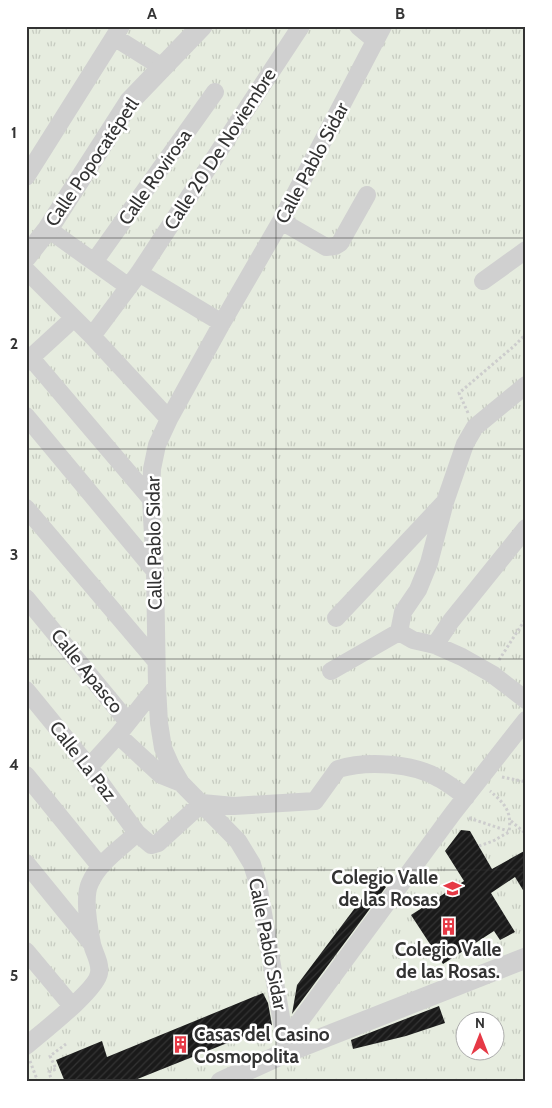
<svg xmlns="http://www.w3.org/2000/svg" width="552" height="1108" viewBox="0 0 552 1108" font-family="Cabin,sans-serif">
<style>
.park{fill:url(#park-tufts);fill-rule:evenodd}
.building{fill:url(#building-hatch)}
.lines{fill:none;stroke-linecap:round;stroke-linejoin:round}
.path{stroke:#cdcdcd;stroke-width:3;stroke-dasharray:2.5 2.5;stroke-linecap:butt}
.minor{stroke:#d0d0d0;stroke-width:18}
.tertiary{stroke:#d0d0d0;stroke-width:21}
.grid{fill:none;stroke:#333;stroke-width:1;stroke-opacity:0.55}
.labels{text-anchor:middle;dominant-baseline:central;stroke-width:5;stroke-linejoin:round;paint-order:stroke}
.street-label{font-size:19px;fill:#333;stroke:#fff}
.poi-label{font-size:19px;font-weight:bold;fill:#333;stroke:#fff;text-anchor:end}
.neatline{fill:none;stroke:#333;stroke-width:2}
.grid-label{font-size:16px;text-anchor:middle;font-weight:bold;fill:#333}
</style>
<defs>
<pattern id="park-tufts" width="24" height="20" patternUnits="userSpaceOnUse" patternTransform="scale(1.25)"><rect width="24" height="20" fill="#e6ecdf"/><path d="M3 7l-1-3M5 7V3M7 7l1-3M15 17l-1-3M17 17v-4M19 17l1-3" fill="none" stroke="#c6cbc0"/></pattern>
<pattern id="building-hatch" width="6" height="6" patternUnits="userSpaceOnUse" patternTransform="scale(1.25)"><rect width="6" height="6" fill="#1a1a1a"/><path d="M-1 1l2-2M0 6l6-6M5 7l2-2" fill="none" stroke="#333"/></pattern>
</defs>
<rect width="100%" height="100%" fill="#fff"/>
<!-- park -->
<path class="park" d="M26 26H526V1082H26ZM464 1020H494V1050H464Z"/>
<!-- building -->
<path class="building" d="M461 830 470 831 492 869 526 850V895L515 877 491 893 515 932 500 940 494 931 443 964 411 915 464 881 445 851Z
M376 880 386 887 292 1014 297 985Z
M263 993 268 1003 272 1025 130 1082H65L56 1060 102 1041 107 1057Z
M439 1006 445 1023 406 1036 353 1049 351 1040Z"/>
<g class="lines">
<!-- path -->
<path class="path" d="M468 413 459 393 513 347 526 334
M499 660 526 618
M526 758 523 761 526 763
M502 777 526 782
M469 818 508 831
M511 821 525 833H526
M479 846 493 841 509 832C512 811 505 804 490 791
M30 1061 38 1082
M52 1082 49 1072 56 1069 50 1056 66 1044"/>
<!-- minor -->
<path class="minor" d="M358 26 376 41
M114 37 162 67
M26 177 121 26
M281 221 326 247 335 246 340 243 367 195
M48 229 129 287
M94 262 215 92
M26 270 92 336 169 419
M139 273 222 323
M483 281 526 250
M92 336 139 273 301 26
M31 358 151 499
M26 362 74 318
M26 416 155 571
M26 508 156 661
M26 598 128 722
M336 618 443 504
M399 632 403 612 418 590 429 563 445 502 465 444 475 427 526 385
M399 632 413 640 435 645 462 657 492 674 526 700
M435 645 451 621 526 528
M331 671 399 632
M26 690 89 767 137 833 151 845 158 843 202 803 234 806 315 801 338 769C367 760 414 763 440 779 449 784 458 791 466 797
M118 735 161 775 181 783
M89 767 118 735 157 686
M26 775 100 866
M26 863 92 944
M26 951 72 1006
M286 1040 453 813 526 720
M26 1046C41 1033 97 990 99 973 101 963 94 953 92 944 89 929 83 897 90 883 99 862 121 848 137 833
M287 1052 258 884 252 864 238 841 181 783 171 766 163 748 159 723 157 686 155 571 151 499 152 469 157 445 169 419 222 323 281 221 383 26"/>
<!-- tertiary -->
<path class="tertiary" d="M26 257 48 229 130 101 202 26
M221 1082 287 1052 526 958"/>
</g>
<!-- grid -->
<path class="grid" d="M276 26V1082M26 238H526M26 449H526M26 659H526M26 870H526"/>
<!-- icons -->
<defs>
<symbol id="school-bare" viewBox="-9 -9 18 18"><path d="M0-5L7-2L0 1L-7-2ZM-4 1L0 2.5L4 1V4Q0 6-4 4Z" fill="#e63946" stroke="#fff" stroke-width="2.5" paint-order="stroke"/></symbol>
<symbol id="building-bare" viewBox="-9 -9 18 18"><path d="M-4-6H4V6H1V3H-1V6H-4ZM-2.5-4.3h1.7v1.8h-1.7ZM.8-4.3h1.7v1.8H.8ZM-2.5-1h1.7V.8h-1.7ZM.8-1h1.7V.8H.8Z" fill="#e63946" stroke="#fff" stroke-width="2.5" paint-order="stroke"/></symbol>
</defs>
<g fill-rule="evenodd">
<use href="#school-bare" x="440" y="876" width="25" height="25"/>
<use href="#building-bare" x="436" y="914" width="25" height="25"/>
<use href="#building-bare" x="168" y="1032" width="25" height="25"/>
</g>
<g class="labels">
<!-- street labels -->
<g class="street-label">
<text transform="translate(220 149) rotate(-57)">Calle 20 De Noviembre</text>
<text transform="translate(92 162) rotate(-56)">Calle Popocatépetl</text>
<text transform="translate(312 163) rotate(-62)">Calle Pablo Sidar</text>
<text transform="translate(155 177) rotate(-55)">Calle Rovirosa</text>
<text transform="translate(154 543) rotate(-91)">Calle Pablo Sidar</text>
<text transform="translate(87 671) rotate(51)">Calle Apasco</text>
<text transform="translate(83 761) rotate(52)">Calle La Paz</text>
<text transform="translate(268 944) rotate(79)">Calle Pablo Sidar</text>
</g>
<!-- poi labels -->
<g class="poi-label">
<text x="438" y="877">Colegio Valle<tspan x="438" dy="22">de las Rosas</tspan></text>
<text x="448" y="949" text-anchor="middle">Colegio Valle<tspan x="448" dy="22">de las Rosas.</tspan></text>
<text x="194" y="1034" text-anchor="start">Casas del Casino<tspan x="194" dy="22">Cosmopolita</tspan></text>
</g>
</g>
<!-- border -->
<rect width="552" height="1108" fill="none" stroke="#ffffff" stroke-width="55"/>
<!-- north arrow -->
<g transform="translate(480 1036)"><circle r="24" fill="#ffffff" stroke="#adadad"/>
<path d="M0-4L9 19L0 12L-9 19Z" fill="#e63946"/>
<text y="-8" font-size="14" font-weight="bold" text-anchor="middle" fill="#333333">N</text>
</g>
<rect x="28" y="28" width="496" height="1052" class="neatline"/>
<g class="grid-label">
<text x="152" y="19">A</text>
<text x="400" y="19">B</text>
<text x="14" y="138">1</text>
<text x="14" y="349">2</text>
<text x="14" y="560">3</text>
<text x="14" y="770">4</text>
<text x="14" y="981">5</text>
</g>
</svg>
